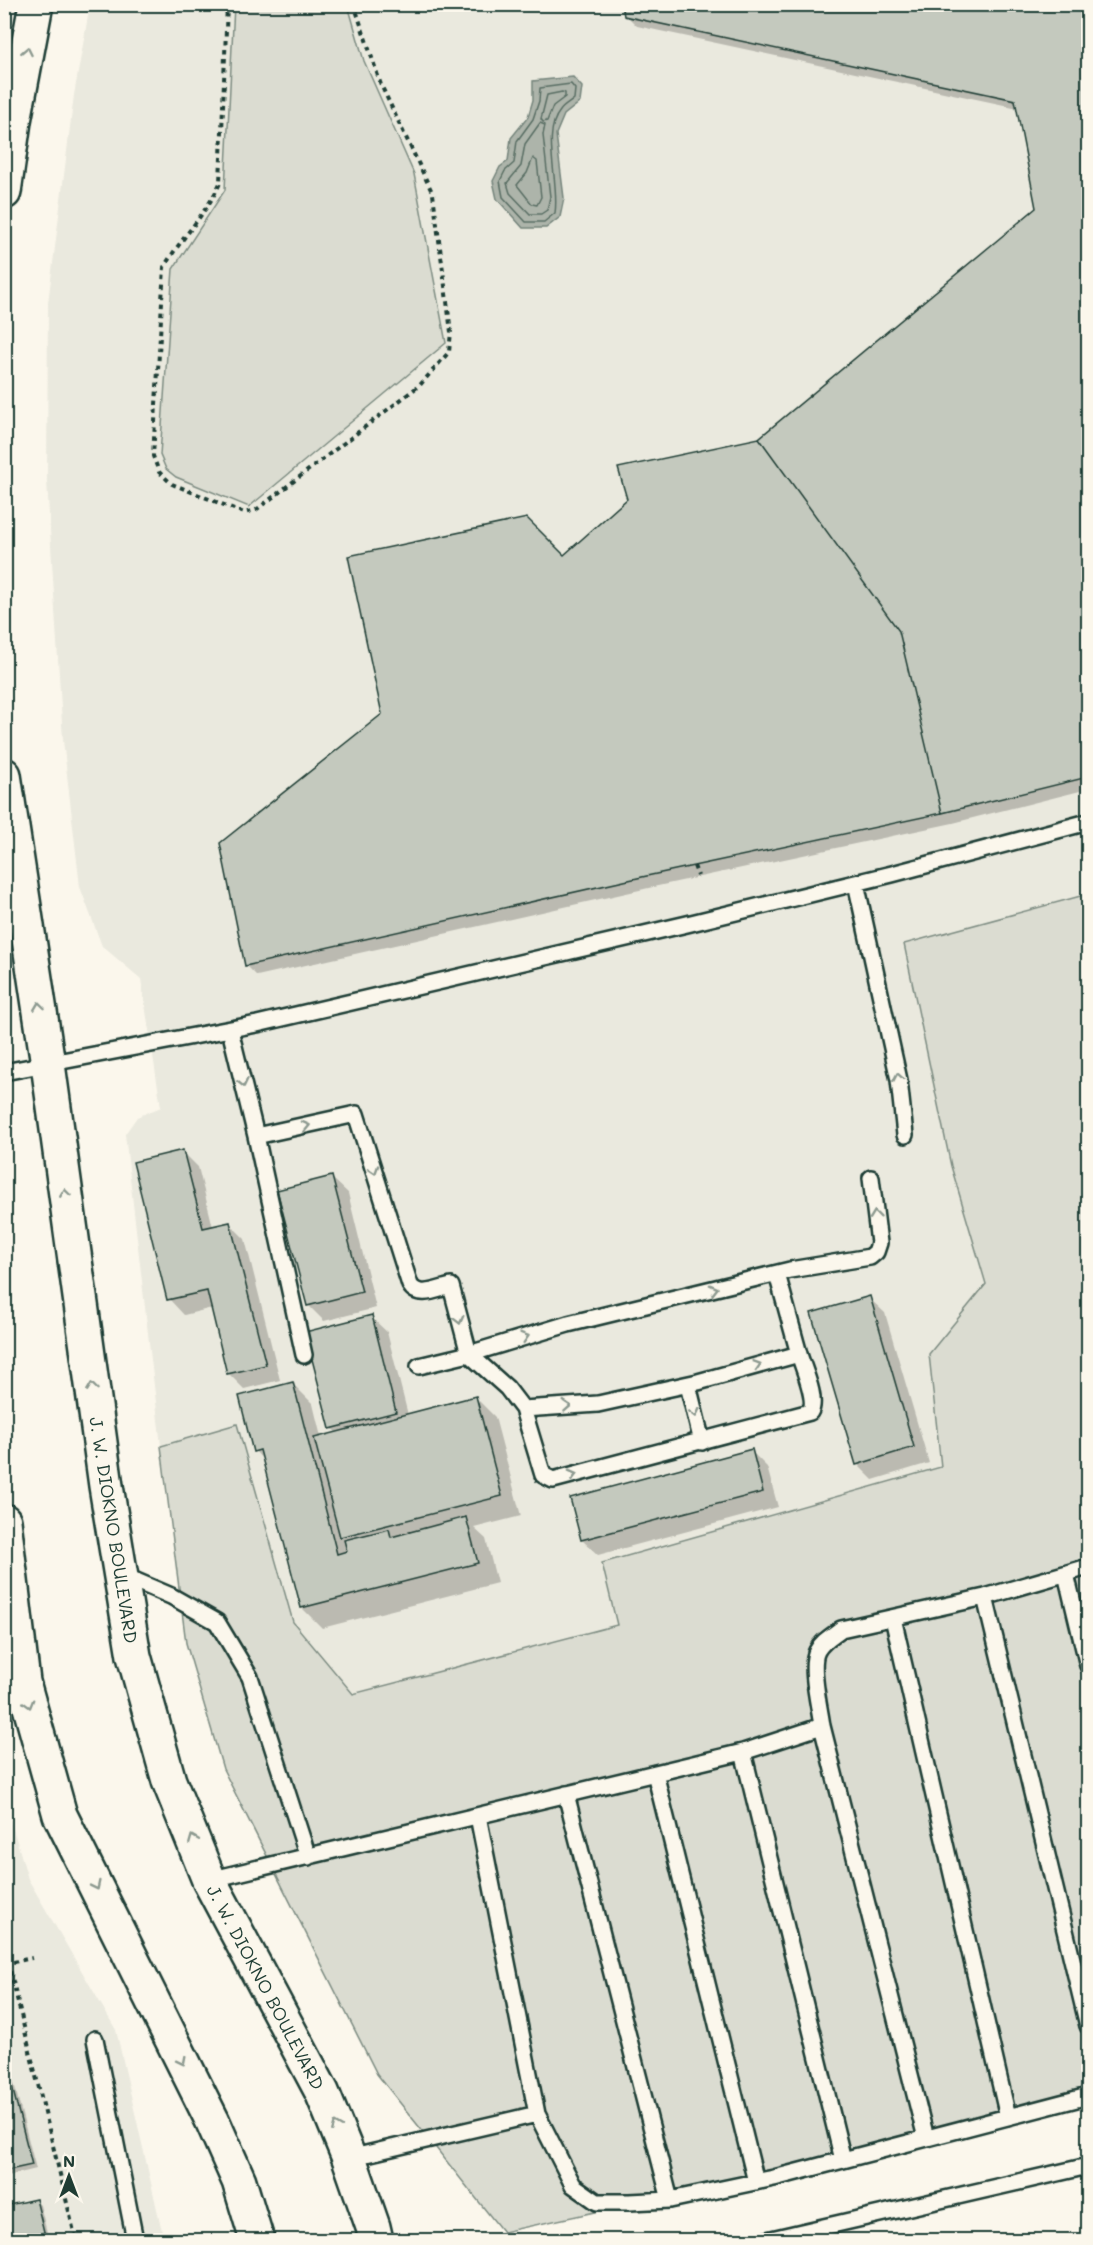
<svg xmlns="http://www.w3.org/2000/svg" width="1093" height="2245" viewBox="0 0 1093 2245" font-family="Mali,sans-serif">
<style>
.built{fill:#eae9de}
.green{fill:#dbdcd1;stroke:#7d8c82;stroke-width:1.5}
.water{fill:#adb4aa;stroke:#74847b;stroke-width:1.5}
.shadow{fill:#0003}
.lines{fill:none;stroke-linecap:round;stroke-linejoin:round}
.shore{stroke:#586d63;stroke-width:1.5}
.building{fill:#c4c9be;stroke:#1f3d34;stroke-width:1.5}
.service-casing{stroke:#1f3d34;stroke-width:20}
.tertiary-casing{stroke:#1f3d34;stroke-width:38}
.path{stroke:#1f3d34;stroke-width:4;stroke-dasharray:4.5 4.5;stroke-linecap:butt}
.service{stroke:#fbf7ec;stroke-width:15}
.tertiary{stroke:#fbf7ec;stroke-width:33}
.oneway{stroke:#8d9a90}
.labels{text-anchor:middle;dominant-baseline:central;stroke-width:5;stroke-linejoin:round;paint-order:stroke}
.street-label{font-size:18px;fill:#1f3d34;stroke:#fbf7ec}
</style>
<rect width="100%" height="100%" fill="#fbf7ec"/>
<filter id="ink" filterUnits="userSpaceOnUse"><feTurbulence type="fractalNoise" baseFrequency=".0167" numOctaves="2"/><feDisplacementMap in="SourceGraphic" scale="12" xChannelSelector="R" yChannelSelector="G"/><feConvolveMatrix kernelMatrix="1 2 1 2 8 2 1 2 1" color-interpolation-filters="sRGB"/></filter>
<g filter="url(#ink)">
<!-- built -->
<path class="built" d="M90 5H1088V894L904 944 951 1166 986 1284 929 1354 941 1467 603 1563 618 1625 353 1694 293 1622 237 1425 161 1446 125 1134 137 1117 161 1107 141 979 102 946 80 887 63 740 47 481 48 303 74 95Z
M4 1798 28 1879 116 2030 164 2240H5Z"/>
<!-- green -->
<path class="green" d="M234 5H348L364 61 414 174 446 343 249 507 176 477 166 469 160 455 173 269 225 190Z
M1088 894V2105L503 2232 377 2074 223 1769 186 1643 161 1446 237 1424 293 1622 353 1694 617 1625 602 1563 941 1467 929 1354 986 1284 951 1166 904 944Z"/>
<!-- water -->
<path class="water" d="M573 77 582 87 580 102 564 115 556 134 564 198 560 217 546 228H523L497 199 493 181 500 167 508 161 511 138 528 117 533 100V81Z"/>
<!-- shadow -->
<path class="shadow" d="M623 4H1088V789L953 823 653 887 257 976 246 965 383 715 564 557 759 440 1038 209 1018 108 637 26 626 15Z
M183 1152 198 1167 213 1227 229 1223 245 1239 280 1380 244 1389 229 1374 212 1308 184 1315 169 1299Z
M332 1178 348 1193 376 1308 324 1321 308 1305Z
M869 1298 885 1313 929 1463 873 1480 857 1464Z
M371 1317 387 1332 408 1415 475 1397 495 1417 521 1516 474 1528 486 1539 497 1583 322 1628 302 1608 264 1461 255 1451 293 1384 313 1404 321 1437 337 1433 331 1428Z
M751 1451 767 1467 778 1507 598 1555 582 1540Z
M4 2044 36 2169 4 2177Z
M35 2200 40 2205 49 2240H5L4 2237Z"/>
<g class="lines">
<!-- shore -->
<path class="shore" d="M571 84 575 89 574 99C570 103 563 106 560 111 541 133 560 183 555 213L544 222H526L503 197 500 181 505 171 514 163 517 141 533 119 539 101 540 88Z
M562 92 565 93V97L553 106 547 121 543 122 541 119 547 95Z
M540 123 545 125 543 135 550 197 547 210 541 214H530L510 193 507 183 521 166 525 144Z
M533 158 537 161 541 197 537 205 532 204 517 185 527 173Z"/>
</g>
<!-- building -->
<path class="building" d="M622 4H1088V777L942 813 899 631 759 438 1036 208 1015 100 624 16Z
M759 438 899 631 942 813 642 877 245 966 220 843 382 714 348 556 527 518 564 555 627 499 618 468Z
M183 1150 203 1228 230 1222 266 1365 227 1374 207 1291 167 1300 133 1162Z
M332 1176 362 1292 307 1306 277 1190Z
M870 1296 914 1447 856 1465 811 1313Z
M372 1315 396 1412 330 1429 305 1332Z
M293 1382 337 1554 347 1551 344 1540 389 1529 391 1537 466 1517 478 1563 301 1608 260 1450 253 1452 239 1396Z
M476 1396 502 1496 340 1537 314 1438Z
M752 1449 763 1492 581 1540 570 1498Z
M4 2055 32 2165 4 2171Z
M36 2199 46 2240H4V2206Z"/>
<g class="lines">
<defs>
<path id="service" d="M856 883 899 1080 905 1135
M230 1030 256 1136 304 1355
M4 1072 257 1024 687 924 892 874 1088 822
M256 1136 356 1114 410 1285C418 1299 438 1289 451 1286L469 1354 507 1388 523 1409 598 1404 698 1382 799 1354 777 1274
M419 1366 469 1354 568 1324 790 1270 870 1257 876 1252 879 1243 871 1178
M688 1385 702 1442
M523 1409 543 1475 553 1480 810 1412C818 1400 803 1368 799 1354
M1066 1574 1088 1666
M122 1575 171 1596 217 1622 250 1677 308 1857
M985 1597 1088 2026
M893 1618 1008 2117
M822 1726C820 1709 809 1666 817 1651 822 1641 832 1636 841 1629L985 1597 1088 1567
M743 1752 843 2160
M655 1773 756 2182
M566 1794 670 2200
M478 1816 537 2114
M209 1880 743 1752 822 1726 926 2138
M95 2039 135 2240
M349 2158 537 2114 573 2185 597 2202H630L670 2200 774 2178 1088 2096
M767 2240 1088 2166"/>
<path id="tertiary" d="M4 192 14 121 36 4
M4 775 48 1064 106 1486 134 1656 169 1781 209 1880 322 2092 349 2158 373 2227 376 2240
M4 1521 23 1682 60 1815 212 2120 239 2181 257 2240"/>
</defs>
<!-- service casing -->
<use href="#service" class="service-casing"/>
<!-- tertiary casing -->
<use href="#tertiary" class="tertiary-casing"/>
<!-- path -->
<path class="path" d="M227 4 220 183C207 213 181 238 164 267L153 456 159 472 172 484 244 513 256 510 420 385 449 352 451 332 433 194 381 85 354 4
M694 866 698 876
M4 1945 76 2240
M4 1964 32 1958"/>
<!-- service -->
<use href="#service" class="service"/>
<!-- tertiary -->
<use href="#tertiary" class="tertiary"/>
</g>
<!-- one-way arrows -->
<defs><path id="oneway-chevron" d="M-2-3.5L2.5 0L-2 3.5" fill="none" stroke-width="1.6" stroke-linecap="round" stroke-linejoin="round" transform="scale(1.5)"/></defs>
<g class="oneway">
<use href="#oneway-chevron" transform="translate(27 51) rotate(-79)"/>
<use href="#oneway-chevron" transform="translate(39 1006) rotate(-98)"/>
<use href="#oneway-chevron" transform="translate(898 1077) rotate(-100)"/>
<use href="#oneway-chevron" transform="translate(243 1083) rotate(77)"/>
<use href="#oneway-chevron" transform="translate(306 1126) rotate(-13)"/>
<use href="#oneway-chevron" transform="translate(374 1170) rotate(72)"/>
<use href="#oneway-chevron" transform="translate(65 1193) rotate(-98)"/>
<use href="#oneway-chevron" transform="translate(875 1215) rotate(-97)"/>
<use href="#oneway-chevron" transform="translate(714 1289) rotate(-14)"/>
<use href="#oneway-chevron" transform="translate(459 1320) rotate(76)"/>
<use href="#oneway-chevron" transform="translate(525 1337) rotate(-17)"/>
<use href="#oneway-chevron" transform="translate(757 1365) rotate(-17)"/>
<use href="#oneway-chevron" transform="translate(92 1387) rotate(-98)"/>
<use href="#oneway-chevron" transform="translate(567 1406) rotate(-4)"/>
<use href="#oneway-chevron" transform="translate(695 1413) rotate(76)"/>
<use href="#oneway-chevron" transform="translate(573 1475) rotate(-14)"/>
<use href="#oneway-chevron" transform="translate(29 1704) rotate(74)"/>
<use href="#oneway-chevron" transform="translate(193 1839) rotate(-112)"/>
<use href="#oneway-chevron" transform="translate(96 1886) rotate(64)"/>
<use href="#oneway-chevron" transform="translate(182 2061) rotate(63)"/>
<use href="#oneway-chevron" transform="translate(336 2126) rotate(-112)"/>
</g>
</g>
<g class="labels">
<!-- street labels -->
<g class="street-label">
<text transform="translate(114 1530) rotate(81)">J. W. DIOKNO BOULEVARD</text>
<text transform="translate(266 1987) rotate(62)">J. W. DIOKNO BOULEVARD</text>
</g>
</g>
<!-- margin -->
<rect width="1093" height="2245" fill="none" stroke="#fbf7ec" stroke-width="24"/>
<rect x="12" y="12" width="1069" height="2221" fill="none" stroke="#1f3d34" stroke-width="2" filter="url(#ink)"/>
<!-- north arrow -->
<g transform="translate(69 2176)" stroke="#fbf7ec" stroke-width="4.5" paint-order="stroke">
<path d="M0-4.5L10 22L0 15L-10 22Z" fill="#1f3d34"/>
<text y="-9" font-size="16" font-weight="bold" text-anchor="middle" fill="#1f3d34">N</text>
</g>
</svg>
